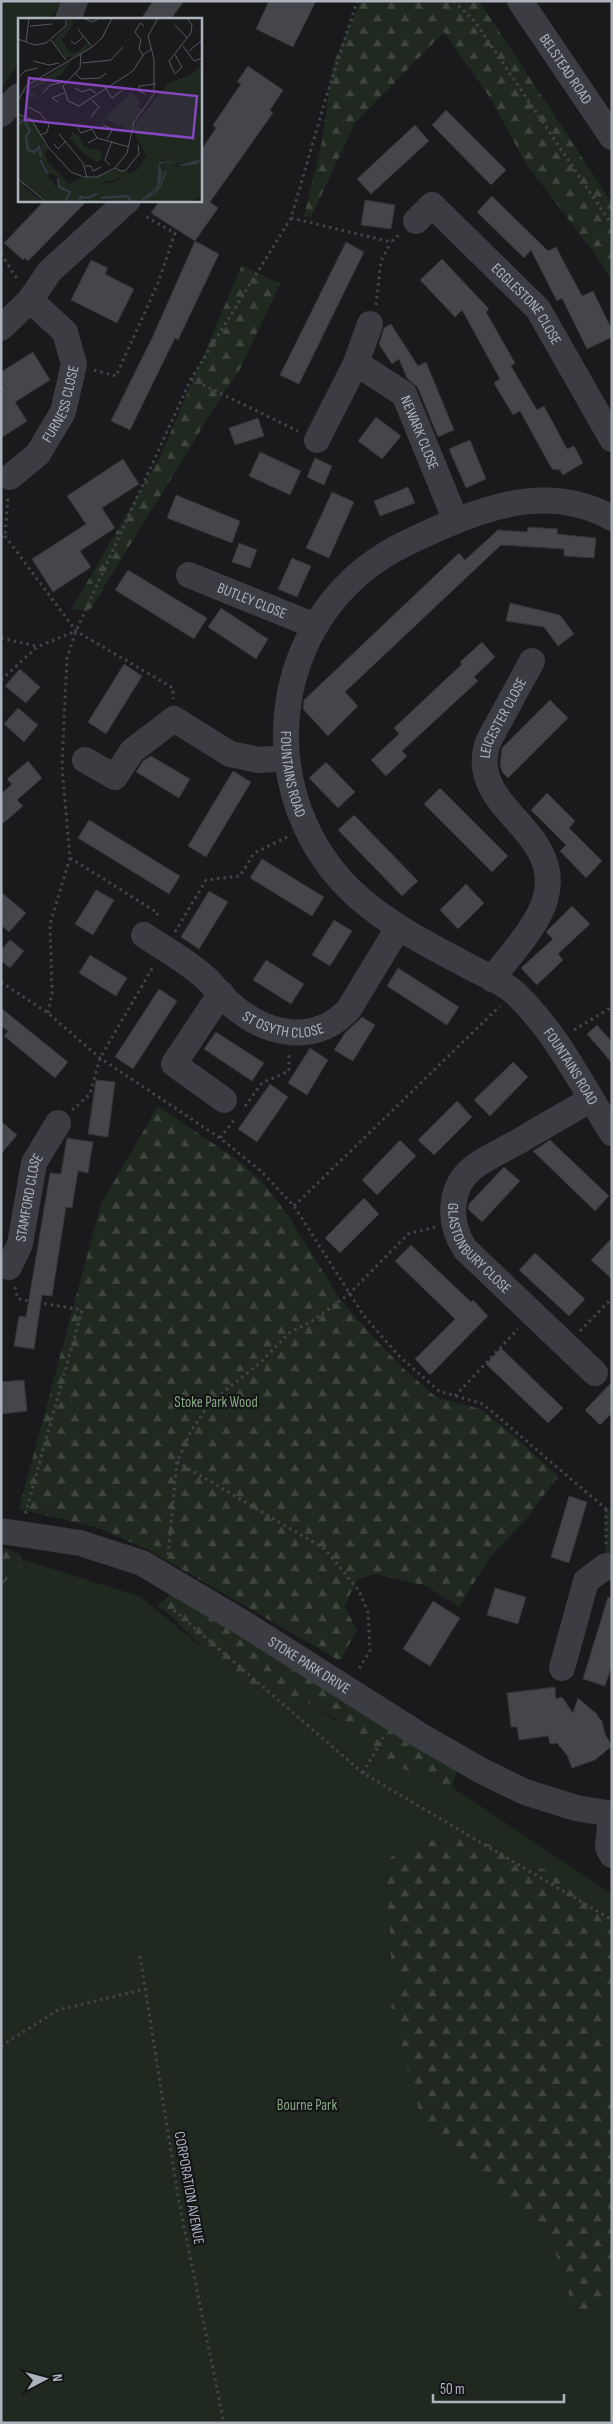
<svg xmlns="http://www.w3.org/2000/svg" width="613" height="2424" viewBox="0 0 613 2424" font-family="'Sofia Sans Condensed',sans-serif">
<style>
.green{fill:#202920}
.forest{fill:url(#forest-firs)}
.building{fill:#44464a;stroke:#343539}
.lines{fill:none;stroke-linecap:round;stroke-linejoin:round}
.path{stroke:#414449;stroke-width:3;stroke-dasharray:2.5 4;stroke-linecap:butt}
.minor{stroke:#3b3d42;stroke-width:26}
.labels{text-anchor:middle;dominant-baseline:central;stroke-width:4.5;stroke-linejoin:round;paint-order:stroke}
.street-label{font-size:15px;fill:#acb3bd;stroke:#151518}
.park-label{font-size:15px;fill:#84a982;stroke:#151518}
.inset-river{fill:none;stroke:#2f3c42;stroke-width:2.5}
.inset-road{fill:none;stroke:#54575d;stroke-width:1}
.view{fill:#8547bf;fill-opacity:0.15;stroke:#8547bf;stroke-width:2.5}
.inset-edge{fill:none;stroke:#acb3bd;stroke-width:2.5}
</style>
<defs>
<pattern id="forest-firs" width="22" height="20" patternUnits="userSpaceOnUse" patternTransform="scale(1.25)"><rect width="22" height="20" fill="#202920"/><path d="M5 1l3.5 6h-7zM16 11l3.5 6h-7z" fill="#3e463e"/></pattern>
</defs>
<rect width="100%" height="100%" fill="#1a1a1d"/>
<!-- green -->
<path class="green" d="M1 1H62L50 19H19V64L1 89Z
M606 1509 612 1511V1568L606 1566Z
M25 1560 141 1597 236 1676 300 1699 461 1793 612 1894V2423H1V1583Z"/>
<!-- forest -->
<path class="forest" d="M361 1H479L612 203V281L597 257 525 162 491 99 444 32 355 123 311 217 304 216 322 142 333 64Z
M242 265 280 284 238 373 224 392 90 610H71L161 455Z
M158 1106 240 1162 263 1183 287 1214 340 1299 372 1336 404 1369 436 1397 480 1409 511 1433 558 1476 524 1522 490 1557 459 1607 427 1586 375 1574 358 1579 344 1606 357 1630 340 1661 147 1549 95 1527 19 1509 101 1204Z
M4 1548 19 1553 24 1561 1 1586V1550Z
M172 1593 458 1768 451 1790 370 1754 335 1718 300 1699 250 1685 225 1670 169 1614 157 1606Z
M458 1838C516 1844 565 1883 612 1916V1980L602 2005 606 2067 604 2082 612 2098V2267L596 2312 588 2318 581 2319 574 2315 567 2286 551 2240 513 2199 449 2151 429 2131 419 2110 411 2086 399 2033 390 2012 397 1984 391 1957 390 1927 383 1867C404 1838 424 1842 458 1838Z"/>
<!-- building -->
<path class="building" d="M153 1H184L171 19H141Z
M269 1H316L293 47 256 29Z
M248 66 283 90 270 110 273 113 210 202 218 208 195 241 151 213 160 200H200V152L216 128 213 125 241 84 237 82Z
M446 110 506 170 491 185 432 125Z
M415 125 429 141 371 194 357 179Z
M492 196 548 251 556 247 582 296 593 291 612 330V337L587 349 562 298 557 301 531 250 524 258 477 212Z
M45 200H88L28 261 25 258 23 260 4 243Z
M365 200 395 205 391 229 361 225Z
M195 241 219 254 178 340 175 338 130 430 111 421 153 336Z
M346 242 364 252 299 384 280 375Z
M442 259 489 309 486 312 515 363 511 366 537 410 544 406 567 449 574 446 583 463 563 475 560 470 552 469 520 411 513 415 494 383 500 379 462 310 455 317 420 280Z
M91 260 108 268 105 274 134 289 117 323 71 300Z
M391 324 418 366 426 362 454 430 438 437 418 388 407 378 399 359 392 364 379 344 384 328Z
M33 352 50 380 15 402 27 421 1 438V381L7 390 1 381V372Z
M376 417 401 436 382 459 358 441Z
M258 418 264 436 235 445 229 428Z
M470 440 486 479 466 488 449 449Z
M260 452 301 471 290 495 249 476Z
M315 458 332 466 324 485 307 477Z
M123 459 139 484 102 508 115 528 80 551 91 567 53 592 32 559 86 524 67 496Z
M408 487 415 503 380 516 374 501Z
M332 492 354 502 329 558 306 548Z
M176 495 240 521 232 543 167 518Z
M528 527 558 529 557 534 596 538 594 558 564 556V549L501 545 345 692 358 706 328 736 303 709 304 700 459 553 465 560 498 530 527 532Z
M239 543 257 550 250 568 232 562Z
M292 558 311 566 297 597 278 589Z
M128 570 207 618 194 639 115 590Z
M510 603 560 615 574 634 558 646 544 627 506 621Z
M221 608 268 639 256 659 208 627Z
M482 642 495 657 474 677 478 681 402 751 407 756 386 776 371 760 399 734 394 728 462 664 460 662Z
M124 664 142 676 106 734 88 722Z
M20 669 40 687 26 703 5 686Z
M550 700 568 718 508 778 502 772 500 764 502 748Z
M18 708 38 725 24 742 4 724Z
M151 756 190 779 179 798 136 772 143 761Z
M28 761 42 778 17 800 23 806 1 825V794L12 784 7 779Z
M326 762 355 792 338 808 309 778Z
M233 771 251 782 206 857 188 846Z
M440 788 508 856 492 872 424 804Z
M547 793 575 821 569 828 602 861 586 878 560 851 566 845 531 810Z
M354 815 418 881 402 896 338 830Z
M89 820 180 876 169 894 78 838Z
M262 859 324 897 312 916 250 878Z
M466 884 484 903 458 929 440 910Z
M96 890 114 900 93 935 75 924Z
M209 891 228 902 199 949 181 937Z
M1 892 26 913 9 932 1 925Z
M572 906 590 924 558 954 563 960 537 985 521 968 553 939 546 932Z
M334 920 352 931 330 966 312 955Z
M10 940 24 951 10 968 1 961V950Z
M90 955 127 978 116 996 79 973Z
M266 960 304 984 291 1004 253 980Z
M398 968 459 1007 447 1025 387 986Z
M159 989 177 1001 133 1069 115 1057Z
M1 1008 68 1062 55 1078 4 1036 8 1031 1 1026Z
M362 1017 375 1025 353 1061 334 1050 345 1033Z
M597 1025 612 1042V1063L587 1034Z
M216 1032 264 1063 252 1081 204 1049Z
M310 1048 328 1060 307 1095 288 1083Z
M513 1062 528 1077 490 1116 474 1100Z
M96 1080 115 1082 108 1137 88 1134Z
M270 1084 288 1097 257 1142 238 1129Z
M457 1101 472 1117 434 1155 418 1140Z
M1 1121 17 1135 1 1154Z
M67 1138 93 1142 88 1173 78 1171 72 1208 66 1207 52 1296 42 1295 34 1349 14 1346 19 1316 26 1317 50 1173 61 1174Z
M400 1140 416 1156 377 1195 362 1180Z
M550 1140 609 1196 595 1211 533 1151Z
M504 1167 520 1181 482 1222 468 1209 469 1204Z
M364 1198 379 1214 340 1253 325 1238Z
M612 1238V1279L591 1260Z
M411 1245 471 1302 473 1300 488 1316 430 1375 415 1359 455 1319 395 1261Z
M535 1253 585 1299 569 1316 519 1270Z
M501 1348 563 1408 548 1423 486 1364Z
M24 1380 27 1411 1 1414V1382Z
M612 1382V1413L600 1425 585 1410Z
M569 1496 587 1502 569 1563 551 1557Z
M495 1588 526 1597 518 1624 487 1615Z
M608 1597 612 1598V1665L605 1686 583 1679Z
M433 1601 460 1618 430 1666 403 1649Z
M555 1687 556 1699 562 1697 573 1713 578 1698 598 1715 597 1716 602 1721 605 1734 612 1746 595 1760 572 1768 567 1755 557 1743 550 1744 548 1736 519 1740 517 1727H511L507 1693Z"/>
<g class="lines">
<!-- path -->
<path class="path" d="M454 1 476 23 612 225
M291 218 391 242 400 234
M1 254 18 280
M376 305 381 261 391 242
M94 370 116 376 158 283 175 233 143 215
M191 379 298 431
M5 536 76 631 173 688V699
M1 537 5 536 8 497
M1 638 36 646
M1 680 37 647 76 631
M70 858 158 913 155 918
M175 932 206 880 240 876 254 853 287 837
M1 982 48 1013 100 1058 220 1138 262 1172 294 1206 364 1316 398 1355 439 1391 483 1404 606 1509 612 1511
M48 1013 52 993 50 924 70 858 62 766 67 658 76 631 191 379 291 218 325 101 357 1
M574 1030 612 1007
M245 1106 262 1083 289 1071V1053
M72 1110 90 1094 100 1058 153 967
M220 1138 235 1119
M294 1206 500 1006
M15 1287 18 1299 82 1310 25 1515
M580 1331 612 1298
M455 1396 518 1329
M177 1462 325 1549 359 1591 368 1612 370 1651 358 1670
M606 1509V1545
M168 1555 177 1462 191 1431 210 1403 261 1362 289 1333 314 1320 349 1294 408 1234 435 1227
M169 1606 363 1773 612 1920
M363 1773 384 1736
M140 1956 179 2202 224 2423
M1 2046 58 2010 145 1989"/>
<!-- minor -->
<g class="minor">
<path id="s1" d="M520 1 612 137"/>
<path d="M68 19 75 1"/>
<path d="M1 114 19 96"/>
<path id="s2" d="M416 221 432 205 538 309 612 439"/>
<path d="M1 328 30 300 50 271 128 200"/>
<path d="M356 363 370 324"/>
<path id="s3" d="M317 440 356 363 404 394 456 521"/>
<path id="s4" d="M10 477 38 454 63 412 74 364 65 332 30 300"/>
<path id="s5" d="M612 518C554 486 496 503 439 528 405 543 374 557 347 585 261 672 267 816 358 897 391 926 429 945 468 966 483 974 503 982 515 993 556 1032 582 1085 612 1133"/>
<path id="s6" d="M189 575 315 626"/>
<path d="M85 760 115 777 132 751 174 719 230 754 259 760 286 758"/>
<path id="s7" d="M144 935C163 948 183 959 201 974 213 983 221 997 233 1006 268 1036 316 1045 349 1009L398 928"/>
<path id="s8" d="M492 979C509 956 537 927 545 900 566 829 465 809 488 742L532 661"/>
<path d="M221 993 174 1064 224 1100"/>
<path id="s9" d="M591 1099C568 1113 544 1126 521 1140 506 1149 488 1156 474 1167 448 1187 448 1223 465 1249L595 1373"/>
<path id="s10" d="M1 1265 9 1267 20 1244 34 1163 58 1123"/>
<path id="s11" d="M1 1531 80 1543 142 1563 243 1623 421 1736 480 1770 525 1792 576 1808 612 1814"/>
<path d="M562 1668 586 1581 606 1566 612 1568"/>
<path d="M611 1814 608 1847 612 1855"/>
</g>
</g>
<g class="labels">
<!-- street labels -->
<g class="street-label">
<text stroke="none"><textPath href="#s1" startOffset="82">BELSTEAD ROAD</textPath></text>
<text stroke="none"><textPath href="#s2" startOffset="160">EGGLESTONE CLOSE</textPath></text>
<text stroke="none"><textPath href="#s4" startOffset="92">FURNESS CLOSE</textPath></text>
<text stroke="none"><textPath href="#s3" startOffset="185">NEWARK CLOSE</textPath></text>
<text stroke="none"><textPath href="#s6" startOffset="68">BUTLEY CLOSE</textPath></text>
<text stroke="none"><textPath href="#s8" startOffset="301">LEICESTER CLOSE</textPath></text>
<text stroke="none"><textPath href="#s5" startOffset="495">FOUNTAINS ROAD</textPath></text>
<text stroke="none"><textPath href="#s7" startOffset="170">ST OSYTH CLOSE</textPath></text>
<text stroke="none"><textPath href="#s5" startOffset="915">FOUNTAINS ROAD</textPath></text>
<text stroke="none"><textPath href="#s10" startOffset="81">STAMFORD CLOSE</textPath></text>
<text stroke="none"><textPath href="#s9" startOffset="232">GLASTONBURY CLOSE</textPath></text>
<text stroke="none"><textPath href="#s11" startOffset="341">STOKE PARK DRIVE</textPath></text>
<text transform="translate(189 2188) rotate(80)">CORPORATION AVENUE</text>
</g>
<!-- park labels -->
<g class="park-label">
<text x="216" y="1402">Stoke Park Wood</text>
<text x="307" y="2105">Bourne Park</text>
</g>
</g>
<!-- overview -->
<g transform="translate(18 18)">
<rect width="184" height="184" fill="#1a1a1d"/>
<path d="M184 47V130L133 138 115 112 119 104 150 65 172 57ZM0 97 7 98 19 108 25 122 22 127 21 145 38 169 51 173 46 184H29L0 161ZM128 139 141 146 152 144 160 149 184 143V179L168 184H113L105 173ZM97 151 108 153 112 157 80 166 77 160ZM0 162 15 177 26 184H0Z" fill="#202920"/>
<path d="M51 0 56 5 44 21 51 35 59 34 69 25 72 29 57 39H47L35 23 48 10ZM54 42 43 57 12 72 24 83 4 74ZM146 72 163 74 172 79 156 89H139L138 83ZM113 75 122 82 119 89 124 91 112 112 85 100ZM5 111 11 116 7 119 11 126 9 132 17 135 20 129 22 130 25 123 30 131 27 134 29 143 51 166 63 160H77L80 166 93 165 120 151 105 173 125 180 131 176 121 184H113L111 179 97 178 110 180 112 184H86L94 179 83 180 81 184H62L64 180 69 183 79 177 82 179 79 176 69 181 63 179 61 184H48L53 179 52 172 42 170 41 159 30 155 29 149 21 143 20 132 19 131 17 135H16L11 134 8 131ZM115 112 135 134 148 127 166 131 163 126 156 125 184 118V130L148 135 140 151 130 142ZM54 114 62 119 66 129 83 133 84 142 79 144 67 137 52 120Z" fill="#202920"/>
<path d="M184 130V140L179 143 160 146 145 142 148 135ZM128 139 142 154 139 167 126 180 111 177 105 173Z" fill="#202920"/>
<path d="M184 141 179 146 163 148 150 144 141 146 144 154 143 161 140 170 133 175 134 176 140 171 147 153 150 151 184 145 150 151 141 172 134 178 121 184 139 168 141 144 151 143 160 147Z" fill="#2f3c42"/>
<path class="inset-river" d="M0 106 6 102 12 113 8 118 10 132 16 134 21 129 23 139M22 142 30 156M40 160 41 169 52 174 47 184M83 180 110 178 113 184M61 184 63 179 70 180 79 176"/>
<path class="inset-road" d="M67 1 75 4 81 0M157 7 169 20M12 8 34 6M60 11 74 29M0 21 17 27 28 25 48 8V0M33 22 48 42M53 23 57 26 65 19M8 24 11 0M165 28 176 43 184 40M171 33 184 22M63 36 62 50 45 68 50 83 61 88 115 53 125 37 133 31M125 37 121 31 123 22 117 14 122 5 126 8M157 37 164 49 157 56 151 43 173 15 174 7 169 0M15 43 31 47 41 45M64 45 93 42 105 29M57 55 63 61 82 60 88 55M0 60 7 53 20 50M87 69 94 80 106 71M57 70 64 74 72 71 78 75M25 75 32 67 47 64M127 76 121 73V68L138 66M0 83 8 68 74 29 84 20 94 0M40 84 34 80 46 75M10 89 22 95 31 107 29 114 23 117M0 96 13 101 30 129 53 154 66 159H79L97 150 109 135 116 104 136 76V41L130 18 140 0M73 99 81 89 74 82M85 107 95 111 89 121M59 109 63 115 74 111 79 120M41 116 65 145 69 160M70 125 79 120 111 129M36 126 40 131 48 123M92 147 87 142 94 123M67 148H73L75 153 83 149M97 150 103 153 108 152 121 136 120 127M0 161 28 184"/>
<path class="view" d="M11 60 179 78 175 120 7 102Z"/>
<rect width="184" height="184" class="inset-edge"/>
</g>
<!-- border -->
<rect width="613" height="2424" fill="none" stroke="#acb3bd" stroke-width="5"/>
<!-- north arrow -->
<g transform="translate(45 2379) rotate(84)" stroke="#151518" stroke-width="4" paint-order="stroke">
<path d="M0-4L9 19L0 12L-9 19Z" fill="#acb3bd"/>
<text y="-8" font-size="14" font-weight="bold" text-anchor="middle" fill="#acb3bd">N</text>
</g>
<!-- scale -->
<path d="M433 2394v8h131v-8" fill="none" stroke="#acb3bd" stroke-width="2.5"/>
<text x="440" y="2394" font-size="15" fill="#acb3bd" stroke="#151518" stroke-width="4" paint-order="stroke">50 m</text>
</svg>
